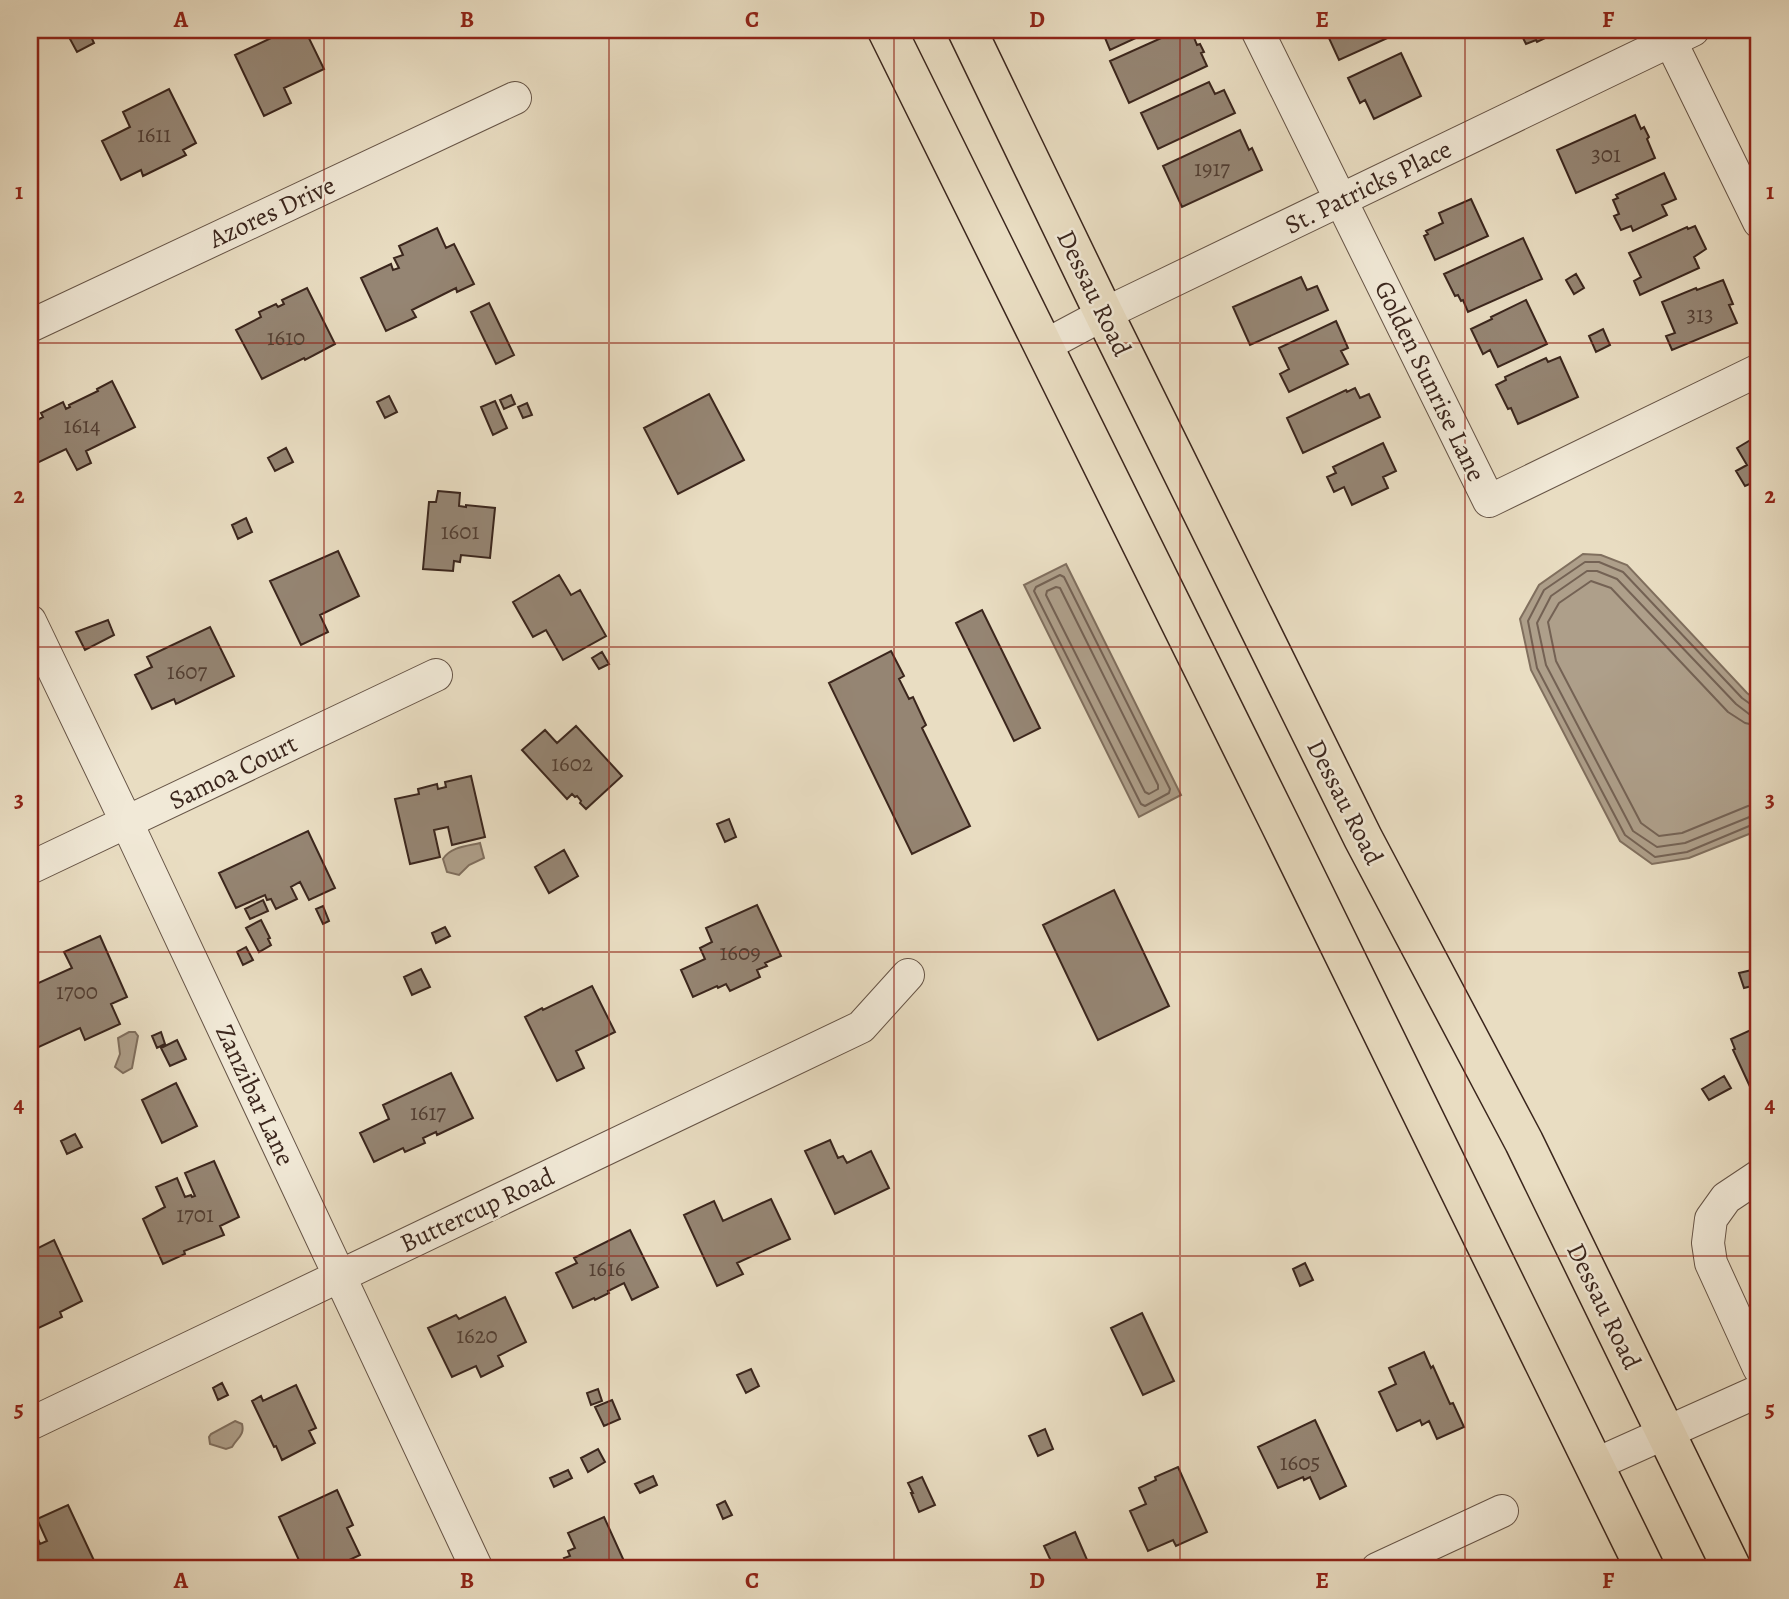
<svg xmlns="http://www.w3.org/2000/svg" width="1789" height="1599" viewBox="0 0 1789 1599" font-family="Alegreya,serif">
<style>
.water{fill:#ae9f8a;stroke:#806f5e;stroke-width:2}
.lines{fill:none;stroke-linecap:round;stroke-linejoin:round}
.shore{stroke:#746254;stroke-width:2}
.building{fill:#958573;stroke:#3b261d;stroke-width:2}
.minor-casing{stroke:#665446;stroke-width:34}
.major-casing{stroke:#3b261d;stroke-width:41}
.minor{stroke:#f1e9d7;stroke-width:32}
.major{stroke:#e9ddc2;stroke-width:38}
.grid{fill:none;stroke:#8f2418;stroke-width:2;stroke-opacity:0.55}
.labels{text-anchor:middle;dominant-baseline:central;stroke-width:5;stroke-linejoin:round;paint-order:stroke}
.number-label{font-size:23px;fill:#523e32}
.street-label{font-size:26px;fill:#3b261d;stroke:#f1e9d7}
.neatline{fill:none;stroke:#8f2418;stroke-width:2.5}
.grid-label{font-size:23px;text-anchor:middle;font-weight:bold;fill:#8f2418}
</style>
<rect width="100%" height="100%" fill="#e9ddc2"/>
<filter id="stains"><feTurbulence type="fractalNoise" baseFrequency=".00286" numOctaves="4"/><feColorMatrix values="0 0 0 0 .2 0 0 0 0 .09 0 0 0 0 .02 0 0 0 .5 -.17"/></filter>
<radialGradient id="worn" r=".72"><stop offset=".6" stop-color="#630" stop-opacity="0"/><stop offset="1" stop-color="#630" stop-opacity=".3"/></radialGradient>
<!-- water -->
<path class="water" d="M1583 554 1601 555 1627 565 1747 693 1759 702V830L1689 858 1652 864 1620 841 1531 670 1520 619 1539 585Z
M1066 564 1181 795 1139 817 1024 585Z
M480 843 484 858 469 865 459 875 447 872 443 859C450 847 467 846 480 843Z
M129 1032H135L138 1036 132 1068 123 1073 115 1067 120 1054 118 1038Z
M235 1421 242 1424C245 1435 237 1438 232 1447L226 1449 210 1444 209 1437 211 1434Z"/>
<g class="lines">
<!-- shore -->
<path class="shore" d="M1060 575 1064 577 1170 789 1169 793 1145 806 1141 804 1034 591 1036 587Z
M1056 587 1060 588 1158 785V789L1149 794 1145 792 1046 595 1047 591Z
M1759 707 1753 706 1742 698 1623 572 1599 562H1585L1544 590 1528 621 1537 668 1625 835 1655 857 1687 852 1754 824H1759
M1759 716 1749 714 1736 704 1617 579 1597 571H1587L1551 596 1537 623 1546 665 1633 831 1657 847 1685 843 1752 816 1759 815
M1759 726 1745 723 1728 712 1611 588 1591 581 1559 603 1548 622 1556 661 1641 823 1659 836 1682 833 1748 806 1759 804"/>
</g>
<!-- building -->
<path class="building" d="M88 30 94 43 77 52 70 39Z
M288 30H305L324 69 284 88 291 103 264 116 235 55Z
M1109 30H1153L1110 50 1103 33Z
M1179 30H1191L1197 45 1200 44 1204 52 1201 53 1207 66 1129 103 1110 61Z
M1336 30H1405L1339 60 1328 36 1336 32Z
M1524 30H1562L1537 42 1536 40 1526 44 1520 32Z
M1401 53 1421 96 1374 119 1365 100 1360 103 1348 78Z
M1209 82 1215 94 1224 90 1235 113 1158 149 1141 113Z
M169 89 196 143 183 150 186 155 143 176 141 170 121 180 102 141 130 127 123 112Z
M1635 115 1641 129 1644 127 1649 137 1647 139 1655 158 1576 193 1557 150Z
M1240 130 1249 150 1252 148 1262 170 1182 207 1163 166Z
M1664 173 1676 199 1662 205 1667 215 1633 231 1631 226 1621 230 1614 216 1619 214 1613 200 1618 198 1616 195Z
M1471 199 1488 236 1435 260 1424 236 1428 234 1426 231 1443 223 1439 213Z
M1695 226 1706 249 1694 257 1699 268 1640 295 1634 281 1641 277 1629 253 1687 227 1688 229Z
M437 228 446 248 454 244 474 284 457 292 456 288 412 310 416 317 386 331 361 278 391 264 393 270 399 268 394 258 403 255 399 246Z
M1523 238 1542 279 1468 312 1463 300 1461 301 1458 295 1455 296 1444 274Z
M1576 274 1584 288 1574 294 1566 280Z
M1301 277 1307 290 1317 286 1328 310 1250 345 1233 307Z
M1723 280 1733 304 1729 305 1737 323 1672 350 1666 336 1675 333 1662 302 1696 288 1697 290Z
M307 288 335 344 305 360 304 358 262 379 236 330 261 317 259 312 276 304 278 307 284 304 282 300Z
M1526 300 1547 344 1498 367 1490 350 1483 354 1471 329 1492 319 1491 317Z
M489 303 514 355 496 364 471 312Z
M1336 321 1348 348 1341 351 1348 364 1289 392 1280 374 1289 369 1279 348Z
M1603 329 1610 345 1596 352 1589 336Z
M1560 357 1578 397 1518 424 1511 408 1508 409 1496 385 1506 380 1505 377 1546 358 1548 362Z
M112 381 135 427 86 451 91 463 77 470 66 449 37 463 30 450V424L43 417 41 413 63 402 66 409 70 407 69 405 98 391 97 389Z
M1355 388 1360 398 1369 394 1380 417 1303 453 1287 418 1346 390 1347 392Z
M709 394 744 460 678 494 644 428Z
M511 395 515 404 504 409 500 400Z
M389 396 397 412 385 418 377 402Z
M495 401 507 428 493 435 481 407Z
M527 403 532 415 523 418 518 407Z
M1759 435V480L1745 486 1736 471 1747 465 1737 448Z
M1383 443 1396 471 1383 477 1388 488 1352 505 1344 487 1334 492 1327 477 1336 473 1333 467Z
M286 448 293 462 275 471 268 458Z
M438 491 460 493 459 506 466 507V505L495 508 490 558 461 555 460 562 454 561 453 571 423 569 429 502H436Z
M246 518 252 532 238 539 232 525Z
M338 551 359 596 320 615 328 632 301 645 270 581Z
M559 575 571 595 580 590 606 636 563 660 546 630 533 637 513 602Z
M982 610 1040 728 1014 741 956 623Z
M108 620 114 635 85 650 76 632Z
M210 627 234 676 176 704 174 699 152 709 135 675 152 667 147 657Z
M891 651 904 676 899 679 909 699 913 697 926 725 922 728 970 826 912 854 829 683Z
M602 652 609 664 599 669 592 658Z
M576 726 622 776 586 809 580 803 581 801 577 796 575 797 572 794 567 799 522 750 545 730 557 743Z
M471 776 485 837 452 845 448 827 434 830 440 857 410 864 395 799 419 794 418 789 437 784 438 789 446 787 445 782Z
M729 819 736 837 725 842 717 824Z
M308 831 335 888 309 900 300 882 291 887 297 899 276 909 271 899 267 900 265 895 236 908 219 873Z
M564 850 578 876 549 893 535 867Z
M1114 890 1169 1006 1098 1040 1043 925Z
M263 900 268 911 250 919 245 909Z
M757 905 781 956 765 963 767 966 757 970 760 977 730 991 726 984 718 988 717 986 693 997 681 970 705 959 700 948 712 942 706 928Z
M323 906 329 921 323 924 316 909Z
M261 920 270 938 268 939 271 945 259 952 246 928Z
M445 927 450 936 436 943 432 933Z
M100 936 127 997 111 1004 120 1024 85 1040 80 1028 30 1051V981L32 986 72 968 64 952Z
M246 947 253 960 243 965 237 952Z
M421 969 430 987 412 995 404 977Z
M1752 970 1756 985 1744 988 1739 973Z
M592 986 615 1032 576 1051 584 1068 557 1081 525 1017 542 1008 543 1010Z
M1753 1029 1754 1031 1759 1029V1087L1752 1091 1733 1050 1735 1049 1731 1039Z
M161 1032 165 1044 157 1048 152 1036Z
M177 1040 186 1059 170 1066 161 1048Z
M451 1073 473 1118 437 1135 436 1132 423 1138 425 1143 405 1152 403 1148 374 1162 360 1133 389 1119 383 1105Z
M1724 1076 1731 1088 1709 1100 1702 1089Z
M176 1083 197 1126 162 1143 142 1100Z
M75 1134 82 1147 67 1154 61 1141Z
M830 1140 838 1158 843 1156 847 1163 871 1151 889 1188 835 1214 805 1151Z
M214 1161 239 1217 220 1226 224 1235 184 1251 185 1254 163 1264 143 1219 165 1207 156 1187 177 1178 185 1197 191 1195 192 1197 195 1196 185 1173Z
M771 1199 790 1239 737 1263 743 1274 717 1286 684 1215 714 1201 723 1221Z
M630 1230 658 1287 632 1300 624 1283 608 1291 609 1293 595 1300 594 1298 573 1308 556 1273 577 1263 574 1258Z
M54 1240 82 1301 60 1312 62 1317 30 1332V1252Z
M1305 1263 1313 1280 1300 1286 1293 1269Z
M505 1297 526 1342 498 1356 503 1366 481 1377 476 1366 452 1377 428 1328 456 1315 459 1319Z
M1142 1313 1174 1381 1143 1395 1111 1328Z
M1424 1352 1431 1368 1433 1366 1450 1404 1453 1403 1464 1427 1437 1439 1429 1421 1422 1425 1420 1420 1397 1431 1379 1392 1396 1384 1389 1368Z
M751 1369 759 1386 746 1393 737 1375Z
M222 1383 228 1395 218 1400 213 1388Z
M296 1385 316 1428 309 1431 315 1443 282 1460 276 1446 274 1447 252 1401 261 1396 263 1401Z
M598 1389 602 1401 591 1405 587 1393Z
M612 1400 620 1419 604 1426 595 1407Z
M1315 1420 1346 1486 1320 1499 1310 1477 1304 1480 1303 1477 1278 1488 1258 1447Z
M1045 1429 1053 1449 1038 1456 1029 1436Z
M598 1449 605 1462 588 1472 581 1458Z
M1178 1467 1207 1532 1176 1546 1173 1540 1148 1551 1130 1511 1146 1504 1139 1488 1156 1480 1155 1477Z
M568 1470 572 1478 554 1487 550 1478Z
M653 1476 657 1485 640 1493 635 1484Z
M922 1477 935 1505 919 1512 911 1493H913L908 1483Z
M337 1490 353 1525 347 1528 360 1555 330 1569H303L279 1517Z
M725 1501 732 1515 723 1519 717 1505Z
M68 1505 98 1569H30V1529L33 1527 40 1544 47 1541 37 1519Z
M604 1517 624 1561 606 1569H569L564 1558 570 1556 568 1551 575 1548 568 1533Z
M1075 1532 1091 1569H1034L1051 1561 1044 1546Z"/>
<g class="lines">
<defs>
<path id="minor" d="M1257 30 1489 501 1759 370
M1665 30 1759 222
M30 326 515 98
M1044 346 1104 314 1693 30
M30 621 127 823 477 1569
M30 868 436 675
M1759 1176 1726 1198 1711 1219 1708 1243 1711 1263 1759 1368
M30 1424 861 1027 908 975
M1594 1465 1759 1391
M1377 1569 1502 1511"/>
<path id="major" d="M887 30 1280 824 1645 1569
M967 30 1104 314 1363 838 1524 1142 1732 1569"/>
</defs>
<!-- minor casing -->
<use href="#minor" class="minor-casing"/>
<!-- major casing -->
<use href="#major" class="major-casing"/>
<!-- minor -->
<use href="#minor" class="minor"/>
<!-- major -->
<use href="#major" class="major"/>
</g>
<!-- grid -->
<path class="grid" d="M324 30V1569M609 30V1569M894 30V1569M1180 30V1569M1465 30V1569M30 343H1759M30 647H1759M30 952H1759M30 1256H1759"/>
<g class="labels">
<!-- number labels -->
<g class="number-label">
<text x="154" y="134">1611</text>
<text x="1606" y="154">301</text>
<text x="1212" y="168">1917</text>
<text x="1700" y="314">313</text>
<text x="286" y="337">1610</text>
<text x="82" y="425">1614</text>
<text x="460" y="531">1601</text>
<text x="187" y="671">1607</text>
<text x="572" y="763">1602</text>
<text x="740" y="952">1609</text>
<text x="77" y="991">1700</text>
<text x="428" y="1112">1617</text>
<text x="195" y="1214">1701</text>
<text x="607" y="1268">1616</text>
<text x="477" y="1335">1620</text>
<text x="1300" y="1462">1605</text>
</g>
<!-- street labels -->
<g class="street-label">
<text transform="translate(1368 187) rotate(-26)">St. Patricks Place</text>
<text transform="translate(272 212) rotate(-25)">Azores Drive</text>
<text transform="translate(1094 293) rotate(64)">Dessau Road</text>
<text transform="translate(1430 381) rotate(64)">Golden Sunrise Lane</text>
<text transform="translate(233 772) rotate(-26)">Samoa Court</text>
<text transform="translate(1345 802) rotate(63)">Dessau Road</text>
<text transform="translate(255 1095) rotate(65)">Zanzibar Lane</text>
<text transform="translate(477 1210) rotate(-25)">Buttercup Road</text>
<text transform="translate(1604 1306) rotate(64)">Dessau Road</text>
</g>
</g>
<!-- margin -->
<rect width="1789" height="1599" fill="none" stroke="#e9ddc2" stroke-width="77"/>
<rect x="38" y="38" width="1712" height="1522" class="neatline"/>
<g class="grid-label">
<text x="181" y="27">A</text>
<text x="467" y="27">B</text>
<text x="752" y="27">C</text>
<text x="1037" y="27">D</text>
<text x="1322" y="27">E</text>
<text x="1608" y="27">F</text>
<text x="19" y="199">1</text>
<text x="1770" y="199">1</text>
<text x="19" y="503">2</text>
<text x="1770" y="503">2</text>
<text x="19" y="807">3</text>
<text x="1770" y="807">3</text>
<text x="19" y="1112">4</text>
<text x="1770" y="1112">4</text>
<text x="19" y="1416">5</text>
<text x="1770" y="1416">5</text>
<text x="181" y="1588">A</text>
<text x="467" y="1588">B</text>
<text x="752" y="1588">C</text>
<text x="1037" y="1588">D</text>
<text x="1322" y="1588">E</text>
<text x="1608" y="1588">F</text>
</g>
<rect width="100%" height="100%" filter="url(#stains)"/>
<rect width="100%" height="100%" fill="url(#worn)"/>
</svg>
